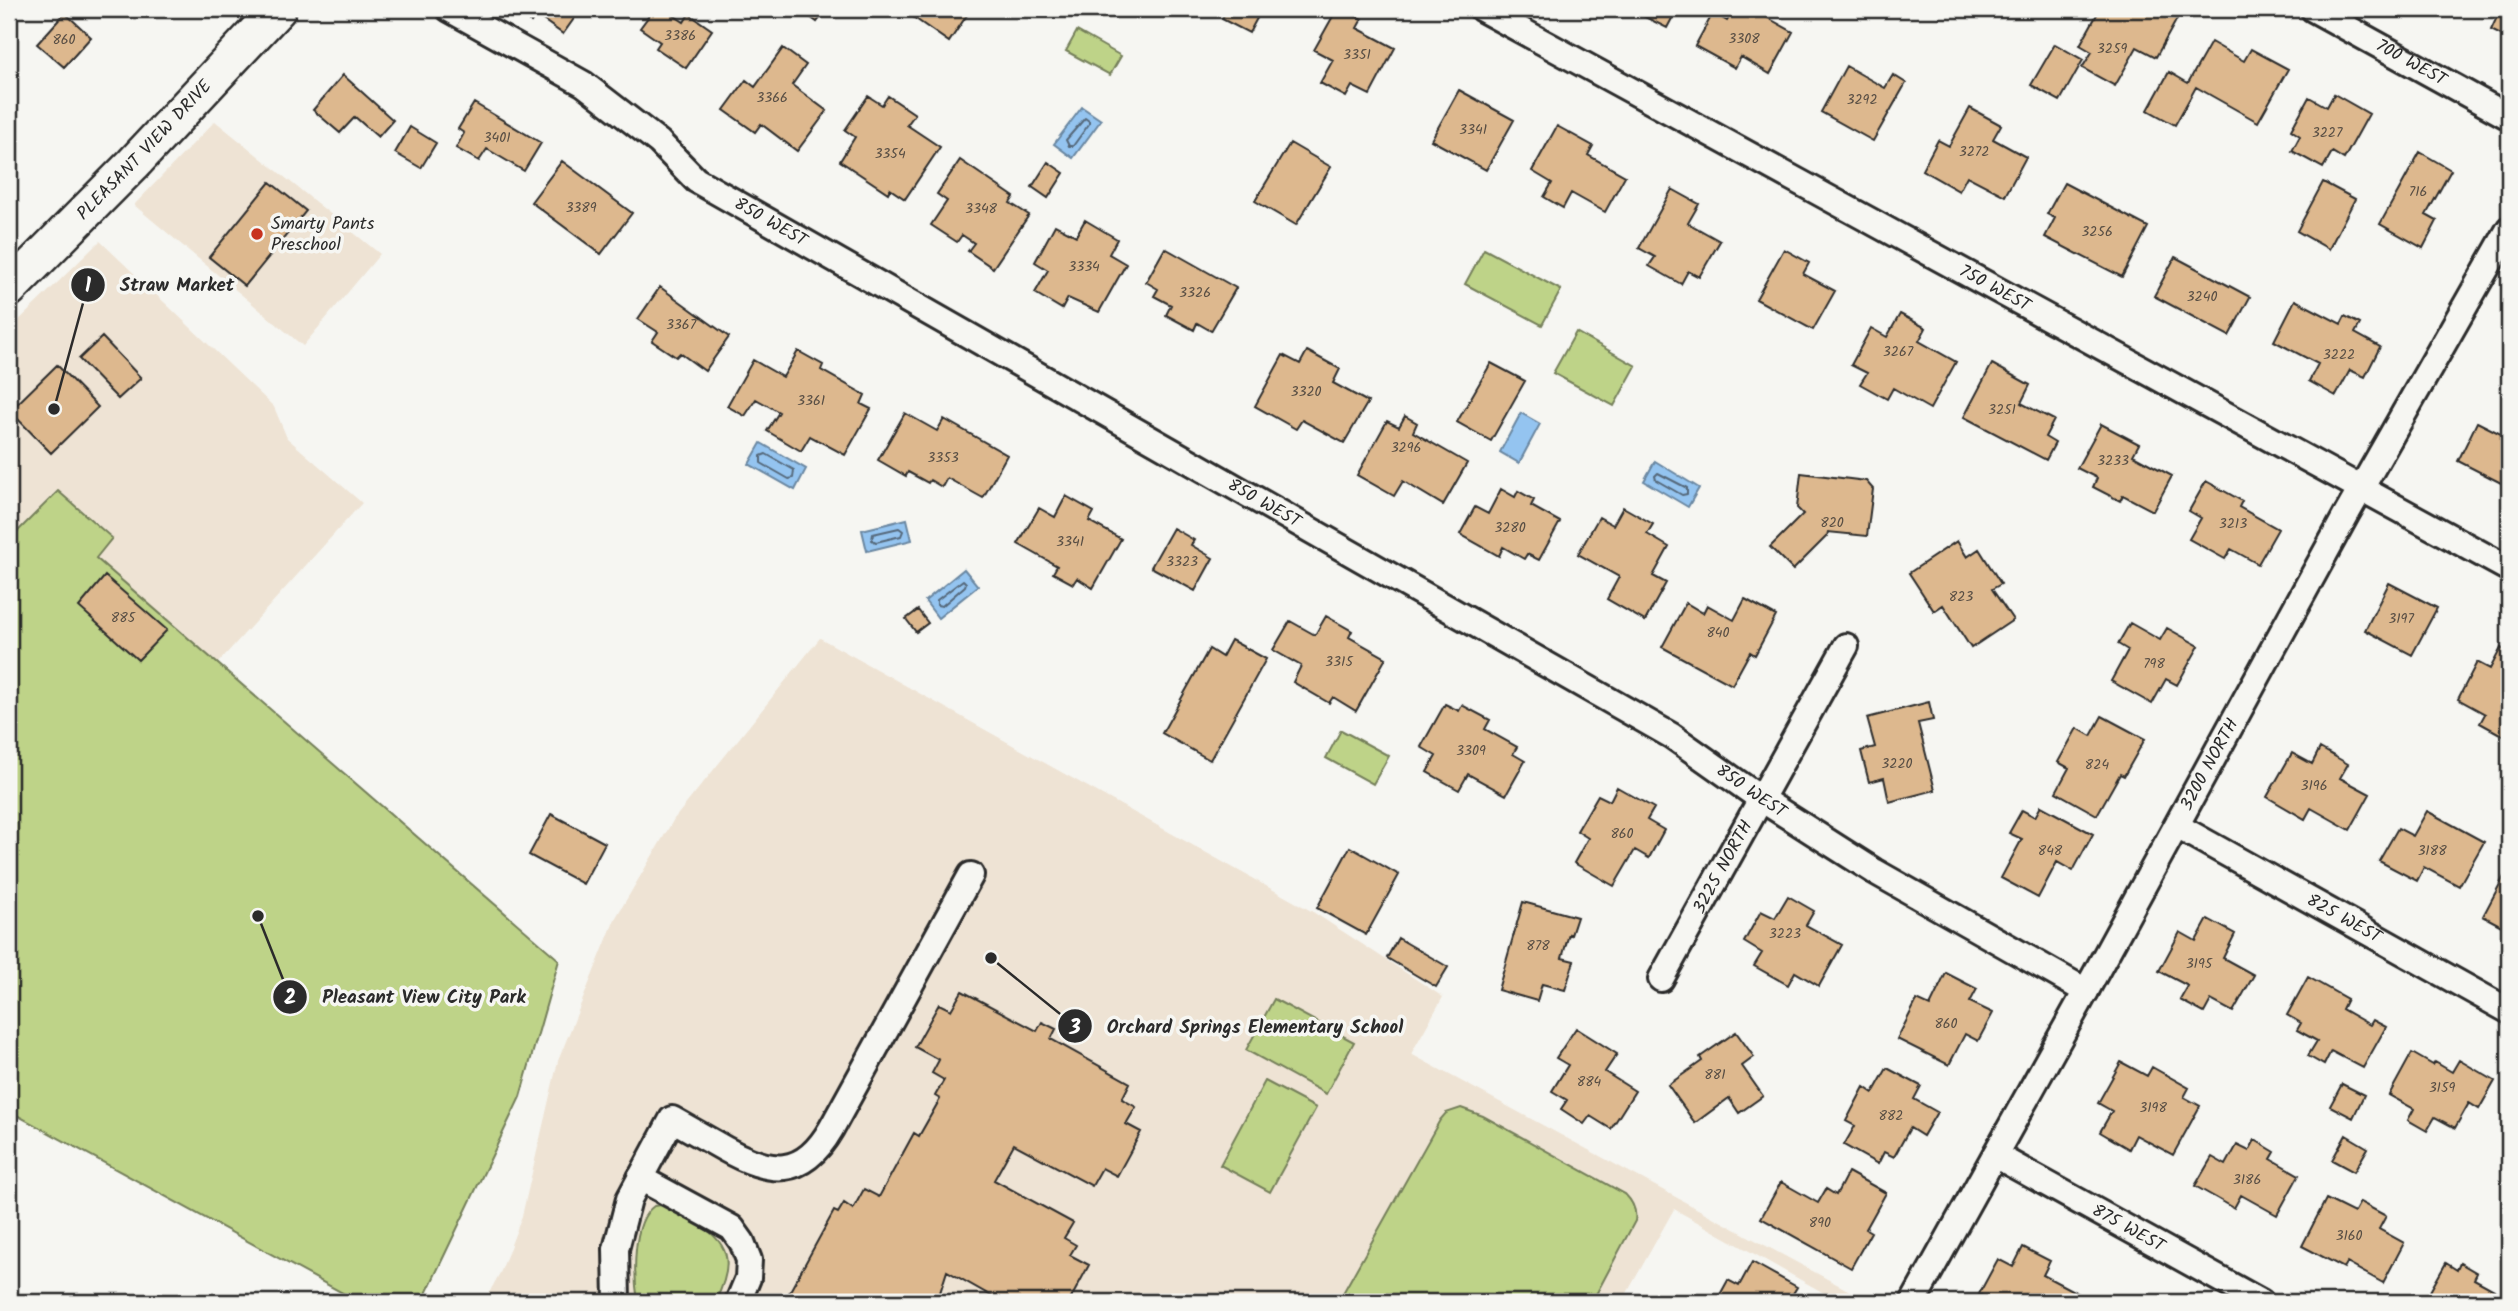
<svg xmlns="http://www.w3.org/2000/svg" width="2518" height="1311" viewBox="0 0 2518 1311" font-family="Kalam,sans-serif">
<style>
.built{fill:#eee3d4}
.green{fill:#bed388;stroke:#747f5a;stroke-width:2}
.water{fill:#94c4f0;stroke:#6a87a1;stroke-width:2}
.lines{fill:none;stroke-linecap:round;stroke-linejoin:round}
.shore{stroke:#55687a;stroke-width:2}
.building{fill:#ddb88e;stroke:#2b2b2b;stroke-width:2}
.minor-casing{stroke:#2b2b2b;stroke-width:30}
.secondary-casing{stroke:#2b2b2b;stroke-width:40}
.minor{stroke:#f6f6f2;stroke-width:24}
.secondary{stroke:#f6f6f2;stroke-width:35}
.poi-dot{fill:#c8321e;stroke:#f6f6f2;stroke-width:2.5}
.labels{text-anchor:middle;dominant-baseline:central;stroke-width:7;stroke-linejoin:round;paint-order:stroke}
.number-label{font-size:14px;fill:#584e44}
.street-label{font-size:18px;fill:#2b2b2b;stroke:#f6f6f2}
.poi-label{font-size:18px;fill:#2b2b2b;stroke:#f6f6f2;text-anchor:start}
.leader{fill:none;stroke:#2b2b2b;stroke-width:2.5}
.callout-dot{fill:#2b2b2b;stroke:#f6f6f2;stroke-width:2.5}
.mark-label{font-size:21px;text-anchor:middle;font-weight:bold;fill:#fff}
.callout-label{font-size:19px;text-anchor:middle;font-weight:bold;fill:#2b2b2b;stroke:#f6f6f2;stroke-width:7;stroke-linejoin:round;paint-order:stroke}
</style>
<rect width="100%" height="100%" fill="#f6f6f2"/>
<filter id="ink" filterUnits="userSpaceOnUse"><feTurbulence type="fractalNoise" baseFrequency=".0143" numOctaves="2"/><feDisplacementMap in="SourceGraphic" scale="14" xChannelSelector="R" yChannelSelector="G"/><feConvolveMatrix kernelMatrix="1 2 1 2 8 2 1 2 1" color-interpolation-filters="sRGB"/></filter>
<g filter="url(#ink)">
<!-- built -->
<path class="built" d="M215 121 380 254 303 346 134 205Z
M100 241 274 407 287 438 362 503 217 664 95 558 58 491 9 540V330Z
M820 638 1313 912 1443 997 1411 1054 1868 1301 1867 1302H1840L1674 1209 1622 1302H484L501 1271 522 1216 558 1061 615 919 674 819Z"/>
<!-- green -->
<path class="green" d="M1077 31 1121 56 1110 75 1066 51Z
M1484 249 1561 290 1542 325 1465 284Z
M1576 332 1636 366 1614 406 1553 373Z
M58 491 112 538 96 558 559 960 520 1097 422 1302H359L9 1111V540Z
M1341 730 1389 756 1373 784 1326 758Z
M1274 999 1354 1042 1326 1094 1246 1050Z
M1265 1081 1316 1108 1270 1192 1220 1165Z
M1461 1108 1483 1116 1625 1194C1633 1202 1637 1210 1635 1221L1592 1302H1338L1440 1120 1446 1113Z
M662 1205C673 1208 682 1214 692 1220 731 1242 735 1263 715 1302H638C634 1278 631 1222 654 1206Z"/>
<!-- water -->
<path class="water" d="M1082 107 1101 120 1073 158 1054 144Z
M1521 413 1540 424 1519 463 1500 452Z
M761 443 806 469 795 490 749 464Z
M1655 461 1699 488 1688 507 1644 481Z
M907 519 912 540 867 551 862 530Z
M964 569 978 586 938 618 925 601Z"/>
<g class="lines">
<!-- shore -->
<path class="shore" d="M1085 118 1089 121V124L1073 146H1069L1066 140Z
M766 454 794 470 793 478 789 479 761 463V456Z
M1658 473 1687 488V494L1682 495 1656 480 1655 476Z
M899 528 903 531 901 536 876 542 872 540 873 534Z
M963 580 966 583 965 586 942 606 937 605V600Z"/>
</g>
<!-- building -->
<path class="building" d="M512 9H572L578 13 563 34 536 15 531 22Z
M654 9H664L684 22 689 14 712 30 686 68 656 48 660 42 640 28Z
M799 9H827L817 22Z
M918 9H971L949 42 913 17Z
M1224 9H1262L1249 33 1222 19 1226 10Z
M1337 9H1343L1362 19 1357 28 1395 48 1370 95 1352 86 1346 97 1320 83 1333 60 1314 50Z
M1629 9H1677L1667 28Z
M1734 9H1764L1761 14 1793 32 1770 74 1741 57 1735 68 1695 46 1713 13 1727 21Z
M2100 9H2158L2177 19 2156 57 2137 47 2115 86 2082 68 2092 52 2080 45Z
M2481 9H2509V39L2491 30 2497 17Z
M65 13 91 37 64 67 37 44Z
M2211 42 2244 61 2251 49 2288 69 2258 122 2196 87 2175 125 2148 110 2169 72 2188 83Z
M2055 44 2083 60 2060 101 2031 85Z
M783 48 806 65 792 85 827 111 797 151 761 124 755 132 724 110 746 80 755 87Z
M1846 66 1885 88 1893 75 1906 83 1873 141 1821 112Z
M343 75 393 120 378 137 355 117 340 133 313 110Z
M1459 90 1514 120 1486 170 1431 140Z
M2334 94 2369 114 2344 159 2332 152 2323 168 2292 151 2300 136 2291 130 2309 97 2327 107Z
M868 96 882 105 888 96 915 114 907 125 940 147 905 199 890 189 888 193 840 161 855 137 845 130Z
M474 103 541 143 524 171 487 149 479 161 456 148 464 133 458 129Z
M1970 108 2001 125 1993 139 2026 157 2005 196 1967 176 1959 191 1922 170 1938 140 1949 146Z
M1557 126 1593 146 1588 155 1625 176 1605 212 1571 193 1563 208 1544 197 1552 183 1532 171Z
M410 127 436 143 421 168 395 153Z
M1290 143 1331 167 1296 225 1255 201Z
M2420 152 2451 170 2426 215 2437 221 2423 248 2380 224Z
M960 160 1014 197 1010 203 1029 215 993 268 968 251 974 243 962 235 957 242 931 225 947 201 937 194Z
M562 161 632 213 601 254 531 202Z
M1048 162 1064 173 1048 198 1032 187Z
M270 182 306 211 245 286 209 257Z
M2323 182 2355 199 2329 249 2297 231Z
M2064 183 2148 227 2122 277 2045 237 2055 218 2047 214Z
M1672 189 1699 204 1688 223 1720 241 1699 277 1688 271 1681 284 1649 266 1655 257 1639 248Z
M1085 220 1117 239 1109 254 1126 264 1099 312 1068 298 1062 309 1035 293 1048 270 1035 262 1055 225 1076 236Z
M1165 248 1236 288 1211 331 1197 323 1194 330 1166 315 1171 305 1154 296 1158 289 1146 282Z
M1784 249 1809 263 1803 274 1835 291 1813 330 1756 299Z
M2175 257 2250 297 2229 336 2154 296Z
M660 287 729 337 705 371 680 353 676 357 652 341 658 332 638 319Z
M2295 300 2341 324 2345 316 2360 324 2355 333 2380 347 2365 377 2350 370 2336 396 2309 381 2318 364 2274 341Z
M1900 314 1926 328 1919 341 1956 362 1930 409 1893 388 1887 399 1860 384 1867 373 1851 365 1871 328 1887 337Z
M102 337 141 378 118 399 79 359Z
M798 351 823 365 821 370 865 395 861 404 871 409 845 455 810 436 801 451 767 431 779 412 756 399 745 416 727 406 753 360 783 377Z
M1307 351 1340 369 1333 383 1368 402 1344 443 1302 420 1296 429 1255 406 1283 355 1300 364Z
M1491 363 1525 381 1491 441 1457 422Z
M1992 364 2030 385 2021 403 2054 420 2045 437 2055 443 2046 460 1964 417Z
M57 365 98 407 51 453 10 411Z
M905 413 937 431 944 419 1007 455 983 498 947 478 942 487 930 480 928 483 908 472 906 476 878 460Z
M1405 416 1417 423 1413 432 1467 463 1443 505 1403 481 1394 496 1357 475 1387 421 1399 427Z
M2477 422 2509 438V487L2458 461Z
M2101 424 2139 444 2133 455 2172 476 2153 511 2123 495 2120 501 2093 487 2097 478 2077 468Z
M1801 473 1866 481 1873 489 1867 536 1828 532 1827 536 1793 570 1770 547 1803 514 1797 508Z
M2206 481 2242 501 2239 507 2278 529 2258 564 2231 549 2225 559 2189 539 2201 518 2189 511Z
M1501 489 1515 497 1518 491 1534 500 1531 506 1560 522 1539 560 1527 554 1524 559 1503 547 1499 556 1460 534 1475 507 1488 514Z
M1066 496 1094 512 1089 521 1121 539 1093 588 1077 578 1073 584 1053 573 1057 566 1018 544 1039 508 1055 517Z
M1623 507 1653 524 1647 534 1669 547 1653 576 1666 583 1645 621 1607 599 1619 577 1578 554 1599 517 1613 525Z
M1173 528 1194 540 1191 545 1213 558 1195 591 1151 567Z
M1957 541 1967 557 1979 549 2001 584 1992 589 2013 620 1971 648 1943 605 1934 611 1909 573Z
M105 576 167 630 138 660 79 607Z
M2389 583 2437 608 2412 655 2365 630Z
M1745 599 1776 616 1755 655 1750 652 1732 685 1662 647 1686 603 1703 613 1707 605 1734 620Z
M918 610 928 623 916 632 906 619Z
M1326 616 1352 631 1349 637 1386 658 1356 711 1333 697 1329 703 1293 682 1301 666 1273 650 1290 621 1315 635Z
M2130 623 2160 640 2167 628 2199 646 2177 685 2166 679 2152 704 2111 681 2128 650 2118 644Z
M1231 640 1266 659 1210 760 1162 733 1209 649 1222 657Z
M2501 648 2509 652V739L2480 723 2485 714 2458 699 2477 662 2490 669Z
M1929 702 1933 720 1918 723 1935 790 1889 802 1884 778 1869 782 1861 751 1875 747 1867 718Z
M1445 704 1459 711 1462 705 1490 720 1485 729 1517 747 1513 754 1525 761 1506 795 1468 774 1459 790 1427 772 1436 756 1421 747Z
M2102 716 2145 739 2124 776 2120 774 2097 815 2056 792 2069 768 2058 762 2077 728 2091 736Z
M2320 748 2348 764 2340 778 2370 794 2350 830 2311 808 2305 819 2267 797 2292 753 2312 764Z
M1617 787 1654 808 1647 820 1664 830 1649 858 1635 850 1614 886 1574 863 1588 838 1577 831 1598 795 1610 801Z
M2041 806 2093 834 2073 871 2057 862 2038 898 2001 878 2022 839 2009 833 2022 810 2035 817Z
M2427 811 2484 842 2459 886 2424 867 2417 881 2379 861 2398 828 2413 836Z
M551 814 605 843 583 884 529 855Z
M1350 847 1399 875 1366 935 1317 908Z
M2509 867V930L2483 916Z
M1788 896 1814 911 1806 925 1842 945 1819 986 1795 972 1788 985 1754 966 1762 953 1744 942 1761 911 1775 918Z
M1523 902 1577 917 1571 935 1569 934 1562 958 1574 961 1565 990 1542 984 1537 1001 1498 990Z
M2208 919 2235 934 2223 958 2254 975 2233 1012 2211 1000 2204 1013 2180 1000 2188 986 2159 971 2180 932 2196 941Z
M1398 938 1448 967 1436 987 1387 958Z
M1946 973 1977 989 1970 1002 1993 1013 1978 1041 1965 1034 1949 1065 1897 1039 1917 1000 1930 1006Z
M2308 977 2347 999 2342 1009 2370 1025 2373 1020 2386 1027 2363 1068 2331 1051 2324 1065 2308 1056 2317 1041 2297 1030 2301 1023 2287 1015Z
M962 991 1037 1031 1042 1022 1056 1029 1051 1039 1130 1083 1122 1099 1136 1107 1126 1124 1141 1132 1117 1176 1102 1168 1092 1186 1014 1144 994 1180 1073 1223 1064 1238 1076 1245 1070 1255 1089 1265 1069 1302H1002L947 1271 937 1302H784L834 1211 838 1213 844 1203 853 1209 864 1189 879 1197 914 1133 919 1136 940 1099 935 1096 944 1080 932 1073 939 1060 915 1047 939 1004 951 1010Z
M1576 1028 1617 1054 1605 1072 1635 1091 1611 1129 1590 1116 1584 1124 1561 1109 1567 1100 1552 1091 1568 1065 1556 1058Z
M1736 1032 1754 1057 1742 1066 1763 1096 1739 1113 1729 1098 1695 1123 1668 1085 1702 1061 1700 1057Z
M2412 1053 2433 1065 2435 1062 2452 1072 2459 1060 2495 1081 2479 1109 2469 1103 2455 1128 2435 1117 2427 1131 2408 1120 2414 1109 2389 1095Z
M2121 1062 2147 1076 2152 1067 2189 1088 2184 1097 2200 1106 2173 1155 2136 1135 2129 1149 2100 1132 2112 1111 2098 1103Z
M1887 1068 1921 1086 1914 1099 1937 1112 1923 1136 1910 1128 1894 1157 1884 1152 1878 1164 1844 1145 1855 1126 1846 1121 1864 1087 1873 1093Z
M2342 1084 2364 1095 2353 1118 2330 1106Z
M2346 1135 2368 1148 2354 1172 2332 1160Z
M2255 1140 2275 1152 2271 1159 2299 1175 2277 1215 2241 1195 2234 1208 2195 1186 2212 1157 2226 1165 2237 1145 2249 1151Z
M1848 1172 1886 1193 1866 1229 1871 1232 1851 1268 1761 1218 1781 1182 1818 1203 1826 1189 1836 1195Z
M2326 1199 2354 1213 2360 1202 2386 1216 2379 1229 2404 1243 2383 1283 2347 1263 2344 1268 2302 1246Z
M2023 1247 2050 1261 2043 1275 2083 1296 2080 1302H1994L1979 1294 1998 1259 2013 1267Z
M1752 1262 1797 1287 1788 1302H1716L1728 1280 1739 1286Z
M2446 1263 2457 1270 2460 1263 2477 1273 2474 1279 2509 1298V1302H2424Z"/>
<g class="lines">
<defs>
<g id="minor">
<path id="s1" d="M449 9 584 84 659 142 696 180 1672 736 1761 799 1874 871 2086 991"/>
<path id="s2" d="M1482 9 2509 569"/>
<path id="s3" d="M2313 9 2509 117"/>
<path id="s4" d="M2177 826 2509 1011"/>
<path id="s5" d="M1661 979 1846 646"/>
<path id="s6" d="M1995 1155 2261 1302"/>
<path d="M640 1178 732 1228 742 1242 749 1260 748 1278 738 1302"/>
<path d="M617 1302 616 1249 629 1199 672 1119C690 1129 707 1139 725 1149 770 1174 802 1179 831 1129L971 875"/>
<path id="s7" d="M1913 1302 2086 991 2346 515 2509 229"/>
</g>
<g id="secondary">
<path id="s8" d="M9 289 133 164 278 9"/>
</g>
</defs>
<!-- minor casing -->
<use href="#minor" class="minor-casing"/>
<!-- secondary casing -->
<use href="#secondary" class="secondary-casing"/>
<!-- minor -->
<use href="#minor" class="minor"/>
<!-- secondary -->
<use href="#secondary" class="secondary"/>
</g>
</g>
<!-- markers -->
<circle class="poi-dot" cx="257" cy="234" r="7"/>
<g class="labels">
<!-- number labels -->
<g class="number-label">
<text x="680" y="36">3386</text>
<text x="1744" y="39">3308</text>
<text x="64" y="40">860</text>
<text x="2112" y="49">3259</text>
<text x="1357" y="55">3351</text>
<text x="772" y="98">3366</text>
<text x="1862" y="100">3292</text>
<text x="1473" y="130">3341</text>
<text x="2327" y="133">3227</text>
<text x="497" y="138">3401</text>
<text x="1974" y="152">3272</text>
<text x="890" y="154">3354</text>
<text x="2418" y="192">716</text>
<text x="581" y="208">3389</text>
<text x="981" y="209">3348</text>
<text x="2097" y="232">3256</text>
<text x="1084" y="267">3334</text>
<text x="1195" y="293">3326</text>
<text x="2202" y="297">3240</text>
<text x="681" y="325">3367</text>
<text x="1898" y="352">3267</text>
<text x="2339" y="355">3222</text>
<text x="1306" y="392">3320</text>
<text x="811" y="401">3361</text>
<text x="2002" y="410">3251</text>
<text x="1406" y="448">3296</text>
<text x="943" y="458">3353</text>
<text x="2113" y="461">3233</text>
<text x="1832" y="523">820</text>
<text x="2233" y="524">3213</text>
<text x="1510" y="528">3280</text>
<text x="1070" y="542">3341</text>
<text x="1182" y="562">3323</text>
<text x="1961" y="597">823</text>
<text x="123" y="618">885</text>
<text x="2401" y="619">3197</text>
<text x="1718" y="633">840</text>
<text x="1339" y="662">3315</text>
<text x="2154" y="664">798</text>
<text x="1471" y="751">3309</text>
<text x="1897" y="764">3220</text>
<text x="2097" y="765">824</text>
<text x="2314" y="786">3196</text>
<text x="1622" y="834">860</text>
<text x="2050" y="851">848</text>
<text x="2432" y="851">3188</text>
<text x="1785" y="934">3223</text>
<text x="1538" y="946">878</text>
<text x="2199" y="964">3195</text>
<text x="1946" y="1024">860</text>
<text x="1715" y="1075">881</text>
<text x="1589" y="1082">884</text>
<text x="2442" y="1088">3159</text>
<text x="2153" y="1108">3198</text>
<text x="1891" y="1116">882</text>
<text x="2247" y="1180">3186</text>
<text x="1820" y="1223">890</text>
<text x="2349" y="1236">3160</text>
</g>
<!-- street labels -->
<g class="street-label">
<text stroke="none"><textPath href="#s3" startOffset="112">700 WEST</textPath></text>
<text stroke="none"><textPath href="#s8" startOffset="194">PLEASANT VIEW DRIVE</textPath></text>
<text stroke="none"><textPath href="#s1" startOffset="388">850 WEST</textPath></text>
<text stroke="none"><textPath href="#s2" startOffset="584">750 WEST</textPath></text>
<text stroke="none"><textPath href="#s1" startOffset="956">850 WEST</textPath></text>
<text stroke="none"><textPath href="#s7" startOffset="614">3200 NORTH</textPath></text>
<text stroke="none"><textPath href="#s1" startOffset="1522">850 WEST</textPath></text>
<text stroke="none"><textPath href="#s5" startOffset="128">3225 NORTH</textPath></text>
<text stroke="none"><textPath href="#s4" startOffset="191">825 WEST</textPath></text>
<text stroke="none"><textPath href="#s6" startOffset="152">875 WEST</textPath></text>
</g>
<!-- poi labels -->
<g class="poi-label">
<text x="271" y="224">Smarty Pants<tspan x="271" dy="21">Preschool</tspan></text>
</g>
</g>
<!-- callouts -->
<path class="leader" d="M54 409L88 285M258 916L290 997M991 958L1075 1026"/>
<g class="callout-dot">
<circle cx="54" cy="409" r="7"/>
<circle cx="258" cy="916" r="7"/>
<circle cx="991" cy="958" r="7"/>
<circle cx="88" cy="285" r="18"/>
<circle cx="290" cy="997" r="18"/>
<circle cx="1075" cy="1026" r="18"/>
</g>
<g class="mark-label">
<text x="88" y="292">1</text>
<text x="290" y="1004">2</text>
<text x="1075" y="1034">3</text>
</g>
<g class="callout-label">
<text x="177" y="291">Straw Market</text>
<text x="424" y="1003">Pleasant View City Park</text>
<text x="1255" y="1033">Orchard Springs Elementary School</text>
</g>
<!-- margin -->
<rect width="2518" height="1311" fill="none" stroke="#f6f6f2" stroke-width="35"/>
<rect x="18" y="18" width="2483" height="1276" fill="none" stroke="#2b2b2b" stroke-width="2.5" filter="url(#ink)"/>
</svg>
